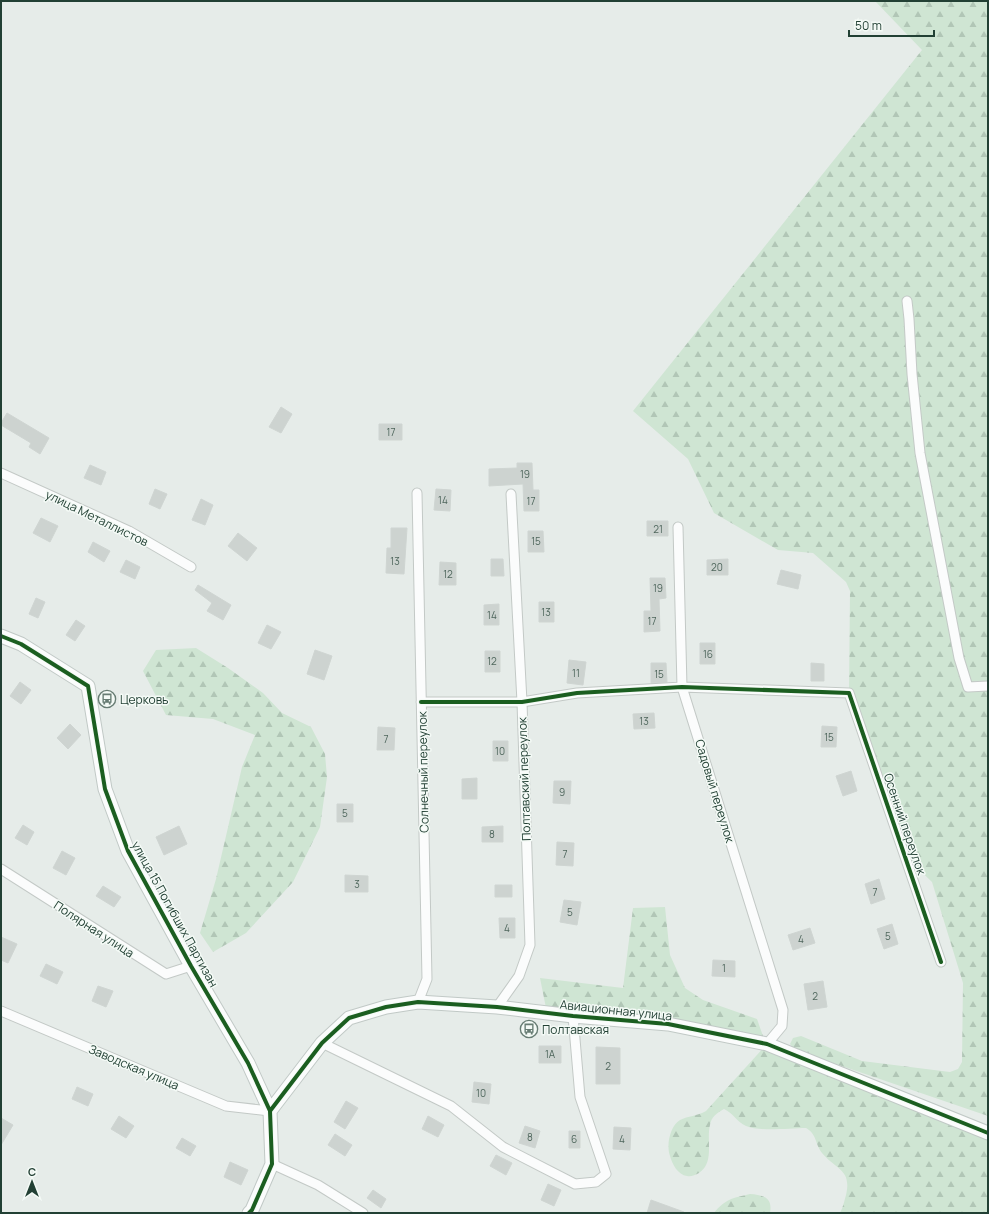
<svg xmlns="http://www.w3.org/2000/svg" width="989" height="1214" viewBox="0 0 989 1214" font-family="Manrope,sans-serif">
<style>
.forest{fill:url(#forest-firs)}
.building{fill:#cdd3d0;stroke:#cfd5d2}
.lines{fill:none;stroke-linecap:round;stroke-linejoin:round}
.street-casing{stroke:#c3c9c6;stroke-width:11}
.secondary-casing{stroke:#c1c9c6;stroke-width:15}
.street{stroke:#fbfcfc;stroke-width:9}
.secondary{stroke:#fbfcfc;stroke-width:13}
.cycleway-casing{stroke:#f4faf6;stroke-width:6}
.cycleway{stroke:#1b5e20;stroke-width:4}
.labels{text-anchor:middle;dominant-baseline:central;stroke-width:3;stroke-linejoin:round;paint-order:stroke}
.number-label{font-size:10px;fill:#4e665c}
.street-label{font-size:12px;fill:#224034;stroke:#f4faf6}
.poi-label{font-size:12px;fill:#224034;stroke:#f4faf6;text-anchor:start}
</style>
<defs>
<pattern id="forest-firs" width="22" height="20" patternUnits="userSpaceOnUse"><rect width="22" height="20" fill="#cfe5d3"/><path d="M5 1l3.5 6h-7zM16 11l3.5 6h-7z" fill="#b1c6b6"/></pattern>
</defs>
<rect width="100%" height="100%" fill="#e6ece9"/>
<!-- forest -->
<path class="forest" d="M875 1H988V1116L795 1050 790 1044 793 1038 801 1036 862 1061 950 1072 958 1069 962 1062 963 983 932 882 905 856 849 693 850 591 846 582 813 553 778 550 714 513 688 459 633 411 922 50Z
M196 648 228 668 263 693 282 713 311 727 325 754 327 777 320 827 293 882 246 933 213 952 200 933 216 879 242 767 255 735 213 719 166 715 143 671 156 650Z
M665 907 670 955 685 988 703 1000 757 1019 764 1039 682 1020 546 1008 540 978 623 988 633 908Z
M767 1044 988 1129V1213H840C843 1207 844 1202 846 1195 852 1169 836 1170 822 1153 815 1144 817 1134 806 1128 790 1128 760 1132 746 1126 737 1122 733 1113 724 1109 717 1113 711 1117 710 1125 706 1141 715 1162 699 1173 695 1175 691 1177 687 1176 678 1175 672 1164 670 1156 666 1145 670 1126 680 1120 688 1116 697 1116 706 1111Z
M750 1194C763 1195 773 1197 770 1213H714C725 1199 733 1198 750 1194Z"/>
<!-- building -->
<path class="building" d="M281 407 292 414 281 433 269 427Z
M7 413 49 438 40 454 29 447 31 443 1 425V423Z
M379 424H402V440H379Z
M517 463H532L533 490H539V511H524L523 484 489 486V469L517 468Z
M90 465 106 472 101 485 84 478Z
M155 489 167 494 160 509 149 504Z
M436 489 451 490 450 511 434 510Z
M201 499 213 505 205 525 192 520Z
M41 518 58 526 50 542 33 533Z
M647 521H668V536H647Z
M391 528H407L404 574 386 573 387 548H391Z
M528 531H543L544 552H528Z
M238 533 257 548 247 561 228 546Z
M93 542 110 551 104 562 88 552Z
M491 559H503L504 576H491Z
M728 559V575H707V560Z
M126 560 140 567 135 579 120 572Z
M440 562 456 563V585H439Z
M781 570 801 575 798 589 777 584Z
M650 578H665L666 598 659 599 660 631 644 632V611H651Z
M198 585 231 605 223 620 207 611 212 603 195 590Z
M36 598 45 602 38 618 29 614Z
M539 602H554V622H539Z
M499 604V625H484V605Z
M76 620 85 626 75 641 66 635Z
M267 625 281 632 271 649 258 643Z
M700 643H715V664H700Z
M315 650 332 656 324 680 307 674Z
M485 651H500V672H485Z
M569 660 586 662 583 685 567 683Z
M651 663H666L667 682 651 683Z
M811 663 824 664V681H811Z
M20 682 31 690 21 704 10 696Z
M654 713 655 728 634 729 633 714Z
M70 724 81 735 68 749 57 738Z
M822 726 837 727 836 747H821Z
M378 727 395 728 394 750H377Z
M493 741H508V761H493Z
M851 771 857 791 843 796 836 776Z
M477 778V799H462V779Z
M554 781H571L570 804 553 803Z
M337 804H353V822H337Z
M23 825 34 832 27 845 15 838Z
M179 826 187 844 164 855 156 837Z
M503 826V842H482V827Z
M557 842 574 843 573 866 556 865Z
M62 851 75 858 66 875 53 868Z
M345 875 368 876V892H345Z
M879 879 885 899 871 904 865 884Z
M495 885H512V897H495Z
M103 886 121 897 114 907 96 896Z
M564 900 581 902 577 925 560 922Z
M499 918H515V938H500Z
M892 924 898 944 884 949 877 929Z
M810 928 815 943 793 950 788 935Z
M1 937 17 944 8 963 1 960Z
M713 960 735 961V977L712 976Z
M46 964 63 972 57 984 40 976Z
M823 981 827 1007 808 1010 804 984Z
M98 986 113 991 106 1007 92 1001Z
M539 1046H561V1063H539Z
M596 1047 620 1048V1084H596Z
M474 1082 491 1084 489 1104 472 1102Z
M77 1087 93 1094 88 1106 72 1099Z
M346 1101 358 1108 345 1129 334 1122Z
M119 1116 134 1126 126 1138 111 1129Z
M428 1116 444 1125 438 1137 422 1129Z
M1 1118 13 1125 1 1145Z
M525 1126 540 1131 535 1148 519 1143Z
M614 1127 631 1128 630 1150 613 1149Z
M569 1131H580V1148H569Z
M335 1134 352 1145 345 1156 328 1145Z
M182 1138 196 1146 190 1156 176 1148Z
M496 1155 512 1163 506 1175 490 1166Z
M230 1162 248 1170 241 1185 224 1177Z
M548 1184 561 1190 554 1206 541 1200Z
M373 1190 386 1199 381 1208 367 1198Z
M651 1200 684 1212V1213H647Z"/>
<g class="lines">
<defs>
<path id="street" d="M907 301 909 319 912 374 920 453 959 658 968 687 988 686
M1 473 129 531 191 567
M417 493 427 979 418 1002
M678 527 682 687 783 1010 782 1026 767 1044
M421 702H522L577 693 682 687 849 693 941 962
M1 869 166 974 191 966
M497 1007 519 976 530 945 522 702 511 494
M1 1011 226 1106 270 1111
M322 1043 451 1106 503 1147 575 1184 596 1182 606 1174 580 1097 573 1016
M272 1164 318 1185 363 1213"/>
<path id="secondary" d="M1 636 21 644 88 686 105 789 128 851 191 966 248 1063 270 1111 272 1164 252 1210 249 1213
M270 1111 322 1043 349 1018 386 1007 418 1002 497 1007 573 1016 668 1024 767 1044 988 1133"/>
</defs>
<!-- street casing -->
<use href="#street" class="street-casing"/>
<!-- secondary casing -->
<use href="#secondary" class="secondary-casing"/>
<!-- street -->
<use href="#street" class="street"/>
<!-- secondary -->
<use href="#secondary" class="secondary"/>
<defs>
<path id="cycleway" d="M1 636 21 644 88 686 105 789 128 851 191 966 248 1063 270 1111 272 1164 252 1210 249 1213
M421 702H522L577 693 682 687 849 693 941 962
M270 1111 322 1043 349 1018 386 1007 418 1002 497 1007 573 1016 668 1024 767 1044 988 1133"/>
</defs>
<!-- cycleway casing -->
<use href="#cycleway" class="cycleway-casing"/>
<!-- cycleway -->
<use href="#cycleway" class="cycleway"/>
</g>
<!-- icons -->
<defs>
<symbol id="bus-ring" viewBox="-11 -11 22 22"><circle r="9.5" fill="#f4faf6" stroke="#677c73" stroke-width="1.5"/><path d="M-5-6H5V4H4V6H2V4H-2V6H-4V4H-5ZM-3.5-4V0h7V-4ZM-3.5 1.2v1.5H-2V1.2ZM2 1.2v1.5H3.5V1.2Z" fill="#677c73"/></symbol>
</defs>
<g fill-rule="evenodd">
<use href="#bus-ring" x="97" y="689" width="20" height="20"/>
<use href="#bus-ring" x="519" y="1019" width="20" height="20"/>
</g>
<g class="labels">
<!-- number labels -->
<g class="number-label">
<text x="391" y="432">17</text>
<text x="525" y="474">19</text>
<text x="443" y="500">14</text>
<text x="531" y="501">17</text>
<text x="658" y="529">21</text>
<text x="536" y="541">15</text>
<text x="395" y="561">13</text>
<text x="717" y="567">20</text>
<text x="448" y="574">12</text>
<text x="658" y="588">19</text>
<text x="546" y="612">13</text>
<text x="492" y="615">14</text>
<text x="652" y="621">17</text>
<text x="708" y="654">16</text>
<text x="492" y="661">12</text>
<text x="576" y="673">11</text>
<text x="659" y="674">15</text>
<text x="644" y="721">13</text>
<text x="829" y="737">15</text>
<text x="386" y="739">7</text>
<text x="500" y="751">10</text>
<text x="562" y="792">9</text>
<text x="345" y="813">5</text>
<text x="492" y="834">8</text>
<text x="565" y="854">7</text>
<text x="357" y="884">3</text>
<text x="875" y="892">7</text>
<text x="570" y="912">5</text>
<text x="507" y="928">4</text>
<text x="888" y="936">5</text>
<text x="801" y="939">4</text>
<text x="724" y="968">1</text>
<text x="815" y="996">2</text>
<text x="550" y="1054">1А</text>
<text x="608" y="1066">2</text>
<text x="481" y="1093">10</text>
<text x="530" y="1137">8</text>
<text x="574" y="1139">6</text>
<text x="622" y="1139">4</text>
</g>
<!-- street labels -->
<g class="street-label">
<text transform="translate(97 518) rotate(26)">улица Металлистов</text>
<text transform="translate(423 772) rotate(-91)">Солнечный переулок</text>
<text transform="translate(524 779) rotate(-92)">Полтавский переулок</text>
<text transform="translate(715 791) rotate(73)">Садовый переулок</text>
<text transform="translate(905 824) rotate(71)">Осенний переулок</text>
<text transform="translate(175 914) rotate(61)">улица 15 Погибших Партизан</text>
<text transform="translate(94 929) rotate(33)">Полярная улица</text>
<text transform="translate(616 1010) rotate(6)">Авиационная улица</text>
<text transform="translate(134 1067) rotate(23)">Заводская улица</text>
</g>
<!-- poi labels -->
<g class="poi-label">
<text x="120" y="699">Церковь</text>
<text x="542" y="1029">Полтавская</text>
</g>
</g>
<!-- border -->
<rect width="989" height="1214" fill="none" stroke="#224034" stroke-width="4"/>
<!-- north arrow -->
<g transform="translate(32 1182)" stroke="#f4faf6" stroke-width="3" paint-order="stroke">
<path d="M0-3L7 15L0 10L-7 15Z" fill="#224034"/>
<text y="-6" font-size="11" font-weight="bold" text-anchor="middle" fill="#224034">С</text>
</g>
<!-- scale -->
<path d="M849 30v6h85v-6" fill="none" stroke="#224034" stroke-width="2"/>
<text x="855" y="30" font-size="12" fill="#224034" stroke="#f4faf6" stroke-width="3" paint-order="stroke">50 m</text>
</svg>
